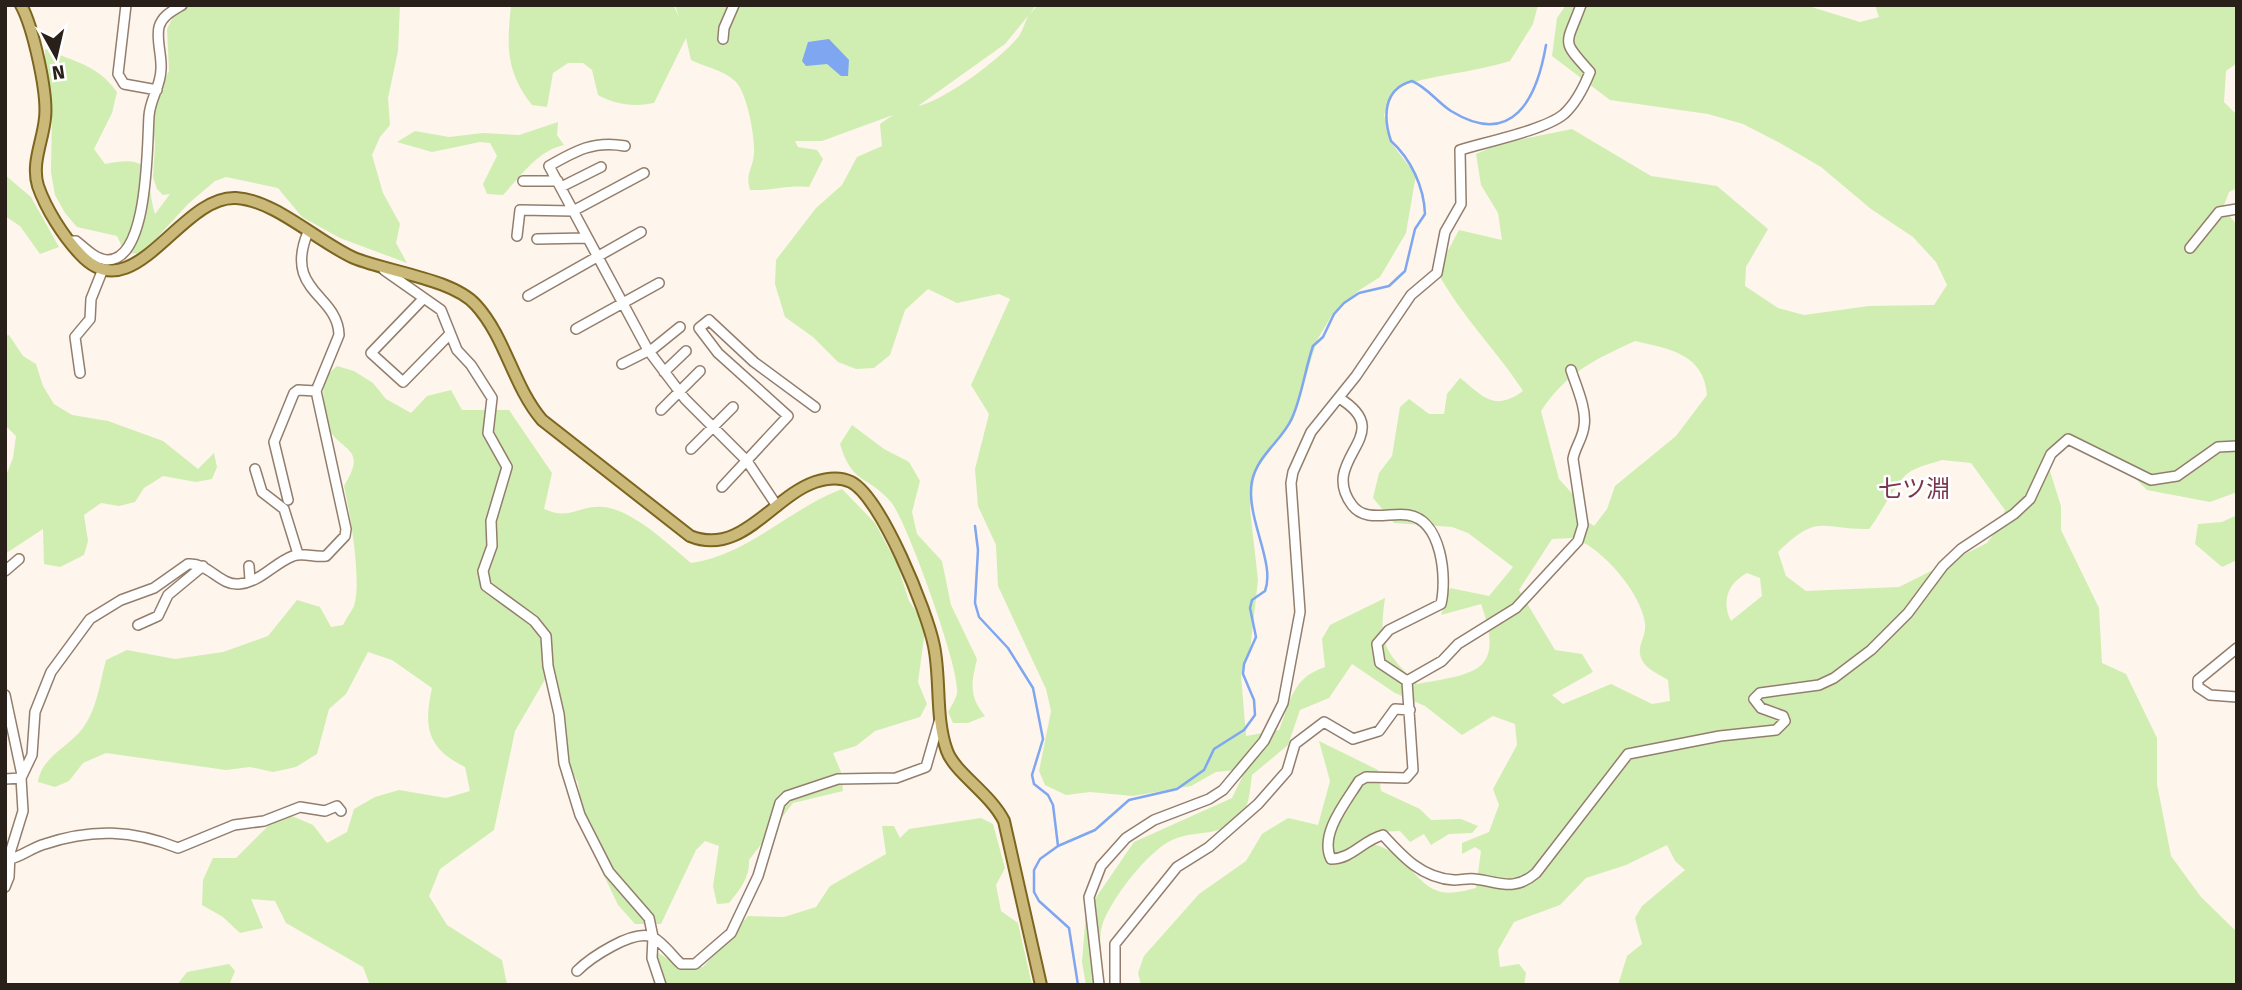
<svg xmlns="http://www.w3.org/2000/svg" width="2242" height="990" viewBox="0 0 2242 990" font-family="'Fira Sans','Noto Sans JP',sans-serif">
<style>
.green{fill:#d0eeb2;fill-rule:evenodd}
.water{fill:#7fa6f0}
.lines{fill:none;stroke-linecap:round;stroke-linejoin:round}
.stream{stroke:#7fa6f0;stroke-width:2.5}
.minor-casing{stroke:#937e6d;stroke-width:12}
.major-casing{stroke:#7b651f;stroke-width:14}
.minor{stroke:#fff;stroke-width:9}
.major{stroke:#cbb97a;stroke-width:10}
.labels{text-anchor:middle;dominant-baseline:central;stroke-width:5;stroke-linejoin:round;paint-order:stroke}
.quarter-label{font-size:24px;fill:#7b354d;stroke:#fff}
</style>
<rect width="100%" height="100%" fill="#fef5ed"/>
<!-- green -->
<path class="green" d="M179 5H400L398 51 388 98 390 125 380 137 372 155 383 193 400 224 396 243 407 263 340 238 302 217 278 188 226 177 215 181 188 204 142 254 125 253 117 236 77 227 65 213 55 195 51 172 52 111 46 84 45 49C75 62 98 65 117 92L112 113 94 149 105 164C158 153 144 176 155 214L170 194 163 195 157 189 153 177 155 144 151 108 169 71 167 29Z
M511 5H673L679 16 675 5H1036L1030 14 1038 5H1538L1533 24 1510 61C1472 73 1433 74 1395 88L1384 115 1392 144 1416 175 1406 233 1380 277 1358 291 1332 315 1317 340 1293 420 1255 471 1250 509 1258 580 1250 651 1241 675 1246 736 1279 730C1291 700 1292 678 1325 667L1322 639 1330 625 1385 598C1378 645 1385 651 1417 684 1474 673 1506 674 1481 604L1441 615 1450 588 1489 596 1513 567 1468 533 1452 527 1394 523 1373 498 1379 473 1392 456 1400 407 1409 399 1429 414H1444L1447 394 1460 378C1484 397 1494 412 1523 391 1496 349 1460 315 1437 271L1459 230 1502 240 1498 213 1481 185 1476 154 1499 144 1572 129 1651 176 1717 186 1768 229 1746 267 1745 286 1778 308 1804 315 1869 306 1934 305 1947 285 1936 262 1913 237 1871 209 1821 167 1780 143 1743 124 1708 114 1610 100 1552 56 1557 18 1566 5H1805L1860 22 1879 17 1875 5H2237V63L2226 71 2224 102 2237 115V188L2229 192 2223 208 2237 225V492L2210 502 2147 490 2111 454 2078 440 2054 448 2049 468 2061 506V530L2099 608 2102 663 2126 674 2157 738V784L2171 856 2201 897 2237 932V985H1618L1627 956 1642 944 1635 918 1642 906 1685 870 1675 861 1667 845 1626 865 1586 878 1560 905 1514 922 1498 950 1500 967 1519 964 1526 973 1524 985H1141L1138 973 1144 956 1199 894 1246 861 1262 834 1288 818 1318 825 1330 781 1319 741 1378 770 1381 791 1420 809 1431 820 1461 819 1478 826 1472 833 1449 834 1431 845 1424 834 1410 842 1400 831 1376 832 1372 844C1406 851 1414 883 1438 891 1449 895 1464 891 1476 888L1481 851 1475 847 1462 854V843L1489 832 1499 805 1493 789 1517 745 1515 724 1493 716 1462 735 1425 706 1395 693 1352 664 1329 698 1300 710 1288 745 1252 775C1250 788 1250 805 1241 816 1222 837 1200 830 1177 838 1151 846 1110 900 1102 926 1098 940 1101 970 1106 985H1086L1082 962 1086 912 1134 842 1232 798 1246 769 1216 772 1191 786 1133 796 1090 792 1066 795 1045 785 1039 771 1051 711 1046 689 998 586 996 545 978 506 975 469 989 414 971 385 1010 299 999 294 957 303 928 289 905 310 890 355 874 368 856 369 838 362 813 337 785 317 775 284 776 260 816 208 842 185 857 157 882 146 880 124 893 115 822 141H795L798 147 817 150 823 159 809 187C787 185 771 191 750 190 745 172 753 170 754 153 755 136 747 92 735 81 723 70 705 67 691 60L686 38 654 103C633 107 617 105 598 95L592 70 583 63H568L553 73 547 107 532 105C505 71 507 45 511 5ZM1028 16C1025 22 1023 30 1019 36 1002 58 944 101 918 106L1005 44ZM1635 341C1670 349 1704 354 1707 395L1676 436 1615 486 1607 509 1594 526 1578 516V500L1559 479 1541 411C1567 372 1594 360 1635 341ZM1942 460 1971 463 2005 510 1999 527 1987 543 1899 587 1806 591 1786 576 1778 552C1819 512 1821 530 1869 529 1882 513 1896 480 1911 471 1920 466 1933 463 1942 460ZM1573 538C1602 547 1641 593 1645 623 1647 637 1635 646 1642 660 1646 669 1660 675 1668 680L1670 701 1652 704 1611 684 1563 704 1552 695 1593 672 1582 654 1555 650 1519 590 1552 539ZM1747 573 1760 578 1762 596 1731 621C1721 601 1728 583 1747 573Z
M558 122 557 135 564 145C537 151 521 176 503 195L487 194 483 184 497 156 490 143 480 142 432 152 397 142 415 131 449 137 483 133 519 135Z
M5 175 31 197 59 247 40 254 20 226 5 216Z
M9 335 23 356 36 364 43 386 54 404 72 415 108 421 163 441 198 469 214 453 217 467 212 479 196 482 163 476 144 488 135 502 119 506 101 503 84 515 88 541 84 555 60 567 44 564 43 529 5 554V478L13 458 16 436 5 425V336Z
M337 366 354 371 373 383 386 399 411 413 427 396 451 390 462 410H509L552 473 544 509C570 521 578 505 603 507 632 509 669 545 691 563 748 555 789 509 842 489L875 523 897 564 909 601 922 620 925 630 918 682 927 704 920 717 875 731 856 746 833 753 841 772 843 791 793 803 749 860C750 877 740 890 729 903L717 904 713 886 719 846 705 841 696 850 661 924H635L618 905 587 840 578 783 567 761 547 676 515 731 494 830 440 869 429 896 447 925 502 960 507 985H370L363 967 286 923 275 901 251 899 263 928 240 933 223 917 202 905 203 880 213 858H236L269 825 292 816 313 825 327 843 347 832 354 809 375 797 399 790 446 798 470 791 465 767C428 749 423 728 432 688L392 660 368 652 346 694 329 709 317 754 296 767 273 772 250 767 226 770 106 753 83 763 69 781 55 787 38 782C42 756 68 748 83 728 97 709 100 682 106 660L127 650 175 659 223 652 268 636 297 600 320 607 331 627 343 625C346 619 351 612 354 606 362 582 350 512 344 486 370 444 337 453 327 424 322 411 324 392 323 379Z
M852 425 884 449 909 462 920 481 912 512 917 534 942 561 951 605 977 659C971 684 969 696 985 716L968 723H953L948 712C951 707 956 699 957 693 961 671 906 519 891 502 868 475 852 485 840 444Z
M2237 515V560L2222 567 2195 544 2198 524 2222 522Z
M981 818 993 824 1005 868 996 885 1001 911 1018 923 1032 985H663L654 950 677 965 703 967 748 916 784 917 816 907 830 886 886 854 882 826H894L900 838 909 829Z
M229 964 235 971 229 985H177L187 972Z"/>
<!-- water -->
<path class="water" d="M829 39 849 60 848 76H841L827 64 806 66 802 61 808 42Z"/>
<g class="lines">
<!-- stream -->
<path class="stream" d="M975 526 978 550 975 603 979 617 1008 648 1033 688 1043 739 1032 775 1034 784 1048 795 1053 805 1058 846
M1078 985 1069 928 1039 901 1034 892V870L1040 859 1058 846 1095 830 1129 800 1177 789 1204 770 1214 749 1244 730 1255 715 1254 700 1243 674 1244 664 1256 637 1250 608 1252 600 1265 591C1276 563 1245 517 1252 481 1258 454 1282 441 1292 418 1302 396 1305 369 1313 346L1323 337 1334 314 1344 303 1359 293 1389 286 1405 271 1415 229 1425 214C1424 187 1411 159 1391 141 1383 117 1383 89 1412 81 1428 88 1437 102 1451 111 1513 149 1537 98 1546 45"/>
<defs>
<path id="minor" d="M126 5 118 74 124 84 157 90
M723 39 724 28 734 5
M625 146C594 140 575 151 549 166L648 350 685 399 747 461 777 506
M523 181H558
M561 187 601 167
M517 236 520 210 573 211 644 173
M537 239 587 238
M69 241H76C85 248 95 259 107 260 149 261 147 144 149 116 150 99 161 86 161 69 162 56 156 39 159 27 162 16 172 11 182 5
M2190 248 2219 212 2237 209
M384 270 441 310 457 350 471 365 492 398 488 433 507 467 491 521 492 546 483 571 486 586 534 621 546 636 548 666 559 714 564 763 580 815 609 872 649 918 653 937 652 958 661 985
M528 296 641 232
M423 299 371 353 403 382 448 336
M576 329 659 283
M622 364 654 348 680 327
M664 372 686 351
M80 373 75 337 90 319 91 299 103 269
M1339 398C1400 435 1317 458 1352 505 1365 523 1390 512 1408 515 1442 520 1447 578 1441 604L1389 630 1377 644 1380 663 1407 681
M661 410 700 371
M691 449 733 407
M255 469 262 492 284 509 298 554
M722 487 788 416 718 353 699 328 709 320 754 362 815 407
M288 500 274 442 294 393 298 390 316 391
M249 566 250 580
M5 571 19 559
M138 625 158 616 168 595 203 566
M2237 648 2198 680V687L2210 695 2237 697
M1407 681 1413 770 1406 778 1366 777 1359 781C1346 802 1319 834 1331 859 1352 859 1363 840 1383 835 1403 857 1422 878 1454 880 1461 880 1468 878 1475 879 1500 882 1514 892 1536 873L1628 754 1720 736 1776 730 1785 721 1783 716 1761 708 1754 699 1760 693 1819 685 1834 678 1871 650 1908 613 1943 566 1961 549 2014 514 2030 499 2051 454 2068 439 2151 480 2177 476 2218 447 2237 446
M1407 681 1442 661 1458 644 1516 608 1578 541 1583 525 1573 459C1575 447 1583 438 1584 426 1587 409 1576 386 1571 370
M5 695 22 775
M5 779 21 778
M10 859C21 857 33 847 45 844 92 828 133 830 178 848L234 825 264 821 300 807 325 811 337 806 341 811
M5 887 9 877 10 853 23 811 21 778 32 755 35 712 51 672 90 619 121 600 154 588 188 564C208 562 220 586 239 584 261 582 274 563 293 556 303 552 315 558 326 556L345 536 346 529 316 391 339 335C338 294 283 292 308 232
M577 971C590 958 633 929 652 937 662 941 673 957 681 964H695L731 933 758 876 780 803 787 796 838 779 896 778 926 767 939 722
M1099 985 1089 897 1101 866 1126 838 1154 820 1209 799 1223 790 1264 741 1283 703 1300 612 1291 483 1293 472 1311 432 1356 376 1411 295 1437 273 1445 232 1461 204 1460 150C1486 142 1545 130 1564 114 1576 103 1584 87 1590 72 1560 39 1566 46 1581 5
M1115 985V944L1177 867 1209 847 1258 804 1287 771 1295 744 1324 722 1353 739 1379 731 1395 709 1410 710"/>
<path id="major" d="M21 5C33 27 48 93 45 118 43 141 31 163 38 186 46 209 63 236 80 254 134 313 180 195 236 198 275 200 318 242 354 258 388 272 453 279 476 305 506 338 513 386 542 420L690 536C741 557 772 497 815 482 827 478 839 476 851 482 881 497 927 611 934 646 941 680 935 718 947 751 955 773 990 793 1004 821L1041 985"/>
</defs>
<!-- minor casing -->
<use href="#minor" class="minor-casing"/>
<!-- major casing -->
<use href="#major" class="major-casing"/>
<!-- minor -->
<use href="#minor" class="minor"/>
<!-- major -->
<use href="#major" class="major"/>
</g>
<g class="labels">
<!-- quarter labels -->
<g class="quarter-label">
<text x="1914" y="489">七ツ淵</text>
</g>
</g>
<!-- border -->
<rect width="2242" height="990" fill="none" stroke="#282019" stroke-width="14"/>
<!-- north arrow -->
<g transform="translate(56 56) rotate(172)" stroke="#ffffff" stroke-width="5" paint-order="stroke">
<path d="M0-5L12 26L0 18L-12 26Z" fill="#282019"/>
<text y="-10" font-size="19" font-weight="bold" text-anchor="middle" fill="#282019">N</text>
</g>
</svg>
